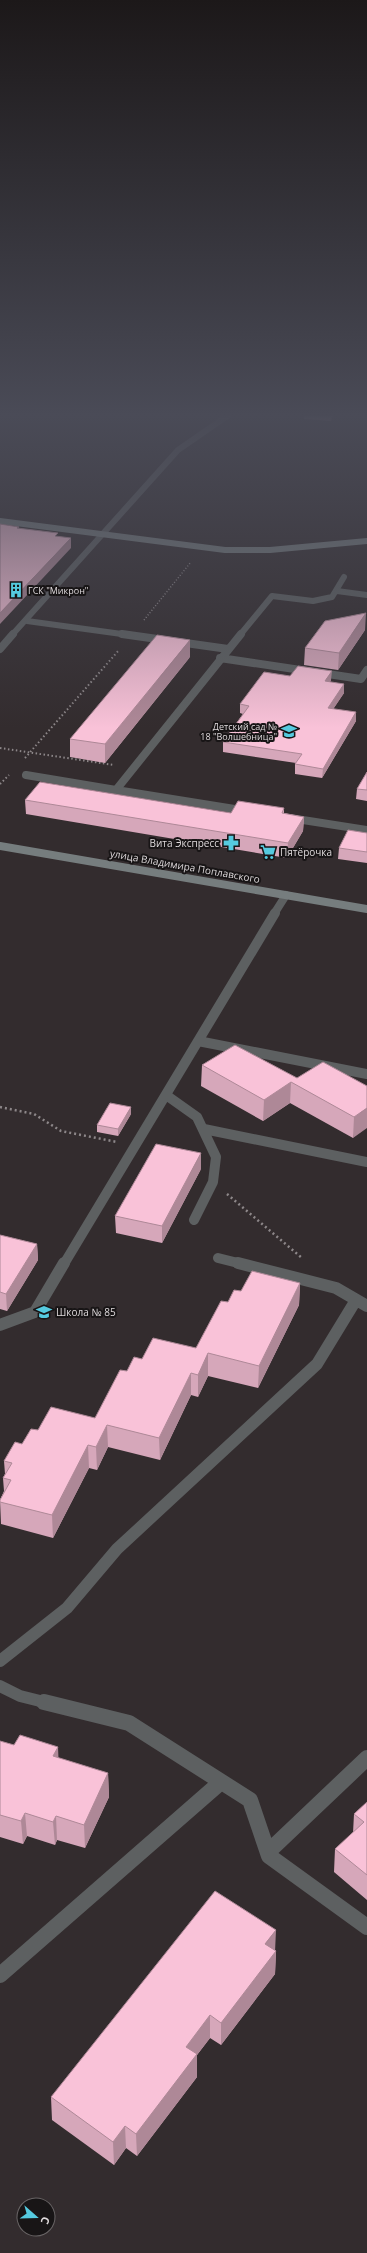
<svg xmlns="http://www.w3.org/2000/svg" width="367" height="2253" viewBox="0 0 367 2253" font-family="'Open Sans',sans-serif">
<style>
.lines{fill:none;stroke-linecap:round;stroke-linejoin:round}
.path-far2{stroke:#8d8789;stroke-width:1.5;stroke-dasharray:1 2;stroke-linecap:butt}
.path-far1{stroke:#8d8789;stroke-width:2;stroke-dasharray:1.5 2.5;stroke-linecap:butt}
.path{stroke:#8d8789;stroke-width:2.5;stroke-dasharray:2 3;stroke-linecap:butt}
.lane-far4{stroke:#5d6061;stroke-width:6}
.lane-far3{stroke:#5d6061;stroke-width:8}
.lane-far2{stroke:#5d6061;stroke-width:10}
.lane-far1{stroke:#5d6061;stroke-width:12}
.lane{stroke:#5d6061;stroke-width:16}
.street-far1{stroke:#5d6061;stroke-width:6}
.street{stroke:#5d6061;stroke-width:8}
.secondary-far1{stroke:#767d7e;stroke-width:6}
.secondary{stroke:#767d7e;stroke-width:8}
.wall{fill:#d6a7ba}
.shaded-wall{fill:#ae8897}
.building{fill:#f9c2d8;stroke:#ae8897}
.labels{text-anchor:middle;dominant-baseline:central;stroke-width:4;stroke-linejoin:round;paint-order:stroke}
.far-poi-label{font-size:9px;fill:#dfdadc;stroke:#181516;text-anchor:start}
.poi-label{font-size:10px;fill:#dfdadc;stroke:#181516;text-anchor:start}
.street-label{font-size:10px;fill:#dfdadc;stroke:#181516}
</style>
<rect width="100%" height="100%" fill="#332c2e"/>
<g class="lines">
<!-- path-far2 -->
<path class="path-far2" d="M144 620 191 562"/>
<!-- path-far1 -->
<path class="path-far1" d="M0 748 114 765
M25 758 119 650
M0 784 9 775"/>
<!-- path -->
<path class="path" d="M0 1107 34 1114 61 1131 117 1142
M227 1194 302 1258"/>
<!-- lane-far4 -->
<path class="lane-far4" d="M337 591 367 595
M27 621 129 635
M240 635 272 596 313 601 332 597 344 577"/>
<!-- lane-far3 -->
<path class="lane-far3" d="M122 634 228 649
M220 658 361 679 367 670
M26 775 116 790 241 634
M116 790 247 811
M290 818 367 830
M274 914 286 895"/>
<!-- lane-far2 -->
<path class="lane-far2" d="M198 1041 367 1074
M166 1095 197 1117 216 1157 213 1182 194 1220
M204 1129 367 1162
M218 1258 242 1264
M64 1264 275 913"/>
<!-- lane-far1 -->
<path class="lane-far1" d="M238 1263 336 1288 367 1306
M0 1325 35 1312 64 1263
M0 1661 67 1608 117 1549 317 1364 356 1300
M0 1686 20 1696 48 1703"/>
<!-- lane -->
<path class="lane" d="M44 1702 129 1723 250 1800 269 1856 367 1927
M268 1852 367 1758
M0 1975 221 1782"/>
<!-- street-far1 -->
<path class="street-far1" d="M12 635 178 450 233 412"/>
<!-- street -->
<path class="street" d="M0 649 13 634"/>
<!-- secondary-far1 -->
<path class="secondary-far1" d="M0 521 225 550H270L367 541"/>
<!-- secondary -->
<path class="secondary" d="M0 846 367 909"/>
</g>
<!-- wall -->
<path class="wall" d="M305 412H334L331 421 304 419V415Z
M365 630 338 670 304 665 305 648Z
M190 657 105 763 70 757V739Z
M290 676 331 680 330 682 344 684V693L333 709 356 721 322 778 295 774V764L296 763 223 752V742L243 714 240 713V704Z
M367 772V801L356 799 357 789Z
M25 800 231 813 284 808V813L304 817 303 831 287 858 26 814Z
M367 833V863L338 859 339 848Z
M202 1065 297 1078 367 1086 353 1138 290 1103 263 1121 201 1086Z
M131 1114 118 1136 97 1132V1125Z
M201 1169 162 1243 116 1233 115 1216Z
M0 1235 37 1244 38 1260 7 1311 0 1309Z
M300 1283 299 1305 258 1388 208 1376 198 1397 191 1395 160 1460 108 1447 97 1470 89 1468 53 1538 1 1524 0 1500 4 1491 3 1478 5 1474 4 1461 22 1444 38 1430 95 1418 127 1371 142 1359 196 1348 228 1302 241 1291Z
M0 1741 14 1745 58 1747V1758L108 1773 109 1797 85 1848 57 1840 55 1845 27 1836 23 1844 0 1837Z
M367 1802V1900L334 1872 335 1849 353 1833 354 1814Z
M275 1950 276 1951 275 1974 221 2045 210 2038 197 2055V2077L137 2156 126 2148 114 2165 52 2120 51 2097Z"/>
<!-- shaded-wall -->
<path class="shaded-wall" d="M333 412H334L331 421V416Z
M71 538V548L0 624V613Z
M366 613 365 630 338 670 339 653Z
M190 640V657L105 763V744Z
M332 671 331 680 325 690V681Z
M344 684V693L328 717V708Z
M356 712V721L322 778 323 769Z
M304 817 303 831 287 858 288 843Z
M291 1082 290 1103 263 1121 264 1100Z
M131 1107V1114L118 1136V1129Z
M367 1108V1128L353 1138 354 1117Z
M201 1153V1169L162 1243V1226Z
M37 1244 38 1260 7 1311 6 1294Z
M300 1283 299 1305 258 1388 259 1366Z
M208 1353V1376L198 1397V1375Z
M191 1373V1395L160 1460 159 1438Z
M107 1425 108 1447 97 1470 96 1447Z
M88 1445 89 1468 53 1538 52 1515Z
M58 1747 59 1770 53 1756Z
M108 1773 109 1797 85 1848 84 1825Z
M25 1813 27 1836 23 1844 21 1821Z
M56 1816 57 1840 55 1845 53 1822Z
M276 1930 275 1952 276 1951 275 1974 221 2045V2023L265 1944Z
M210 2015V2038L197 2055V2077L137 2156 136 2134 186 2047Z
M125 2126 126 2148 114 2165 113 2142Z"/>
<!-- building -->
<path class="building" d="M305 412H333L331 416 304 415Z
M0 524 19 527 17 528 58 533 55 536 71 538 0 613Z
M366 613 339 653 305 648 325 621Z
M157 635 190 640 105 744 70 739Z
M298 666 332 671 325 681 344 684 328 708 356 712 323 769 295 764 302 754 223 742 249 706 240 704 264 672 290 676Z
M367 772V790L357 789Z
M40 782 231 813 238 801 284 808 282 813 304 817 288 843 25 800Z
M348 830 367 833V852L339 848Z
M235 1045 297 1078 323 1062 367 1086V1108L354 1117 291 1082 264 1100 202 1065Z
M110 1103 131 1107 118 1129 97 1125Z
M156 1144 201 1153 162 1226 115 1216Z
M0 1235 37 1244 6 1294 0 1292Z
M252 1271 300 1283 259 1366 208 1353 198 1375 191 1373 159 1438 107 1425 96 1447 88 1445 52 1515 0 1502V1500L11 1480 3 1478 12 1463 4 1461 15 1442 22 1444 31 1429 38 1430 51 1407 95 1418 120 1370 127 1371 134 1357 142 1359 153 1338 196 1348 221 1301 228 1302 234 1290 241 1291Z
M20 1735 58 1747 53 1756 108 1773 84 1825 56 1816 53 1822 25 1813 21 1821 0 1815V1741L14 1745Z
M367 1802V1875L335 1849 364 1822 354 1814Z
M215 1891 276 1930 265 1944 276 1951 221 2023 210 2015 186 2047 197 2054 136 2134 125 2126 113 2142 51 2097Z"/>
<!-- sky -->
<linearGradient id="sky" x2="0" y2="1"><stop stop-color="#1c1819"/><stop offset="0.57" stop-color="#4a4b57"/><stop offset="1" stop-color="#4a4b57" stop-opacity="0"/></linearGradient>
<rect width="367" height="728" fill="url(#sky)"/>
<!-- icons -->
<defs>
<symbol id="building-bare" viewBox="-9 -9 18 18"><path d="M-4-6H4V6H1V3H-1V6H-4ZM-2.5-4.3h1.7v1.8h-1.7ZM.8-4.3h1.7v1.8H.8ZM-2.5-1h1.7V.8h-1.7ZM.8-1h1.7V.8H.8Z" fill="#55cadf" stroke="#181516" stroke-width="2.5" paint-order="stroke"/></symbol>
<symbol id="school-bare" viewBox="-9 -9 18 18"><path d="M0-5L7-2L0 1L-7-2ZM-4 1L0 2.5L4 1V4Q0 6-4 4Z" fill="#55cadf" stroke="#181516" stroke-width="2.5" paint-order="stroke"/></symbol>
<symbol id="pharmacy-bare" viewBox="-9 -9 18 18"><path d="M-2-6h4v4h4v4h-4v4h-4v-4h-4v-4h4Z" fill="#55cadf" stroke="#181516" stroke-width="2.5" paint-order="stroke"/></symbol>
<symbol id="supermarket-bare" viewBox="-9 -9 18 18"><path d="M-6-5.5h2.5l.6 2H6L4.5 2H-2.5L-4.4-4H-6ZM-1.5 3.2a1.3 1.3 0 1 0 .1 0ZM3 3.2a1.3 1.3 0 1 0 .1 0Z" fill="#55cadf" stroke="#181516" stroke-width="2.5" paint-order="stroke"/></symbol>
</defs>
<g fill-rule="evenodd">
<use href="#building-bare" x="5" y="579" width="22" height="22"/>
<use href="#school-bare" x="278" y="720" width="22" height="22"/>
<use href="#pharmacy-bare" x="220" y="832" width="22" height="22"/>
<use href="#supermarket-bare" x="257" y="841" width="22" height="22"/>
<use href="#school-bare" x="33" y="1301" width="22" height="22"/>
</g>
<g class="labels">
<!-- far-poi labels -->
<g class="far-poi-label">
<text x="28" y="590">ГСК "Микрон"</text>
<text x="277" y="726" text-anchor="end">Детский сад №<tspan x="277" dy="10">18 "Волшебница"</tspan></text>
</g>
<!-- poi labels -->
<g class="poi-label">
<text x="219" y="843" text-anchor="end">Вита Экспресс</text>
<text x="280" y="852">Пятёрочка</text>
<text x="56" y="1312">Школа № 85</text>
</g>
<!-- street labels -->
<g class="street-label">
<text transform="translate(185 866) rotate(10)">улица Владимира Поплавского</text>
</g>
</g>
<!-- north arrow -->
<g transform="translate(36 2217) rotate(110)"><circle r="19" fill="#181516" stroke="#686465"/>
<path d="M0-3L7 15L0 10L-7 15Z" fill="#55cadf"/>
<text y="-6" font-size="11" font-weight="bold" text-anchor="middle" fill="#dfdadc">С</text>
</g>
</svg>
